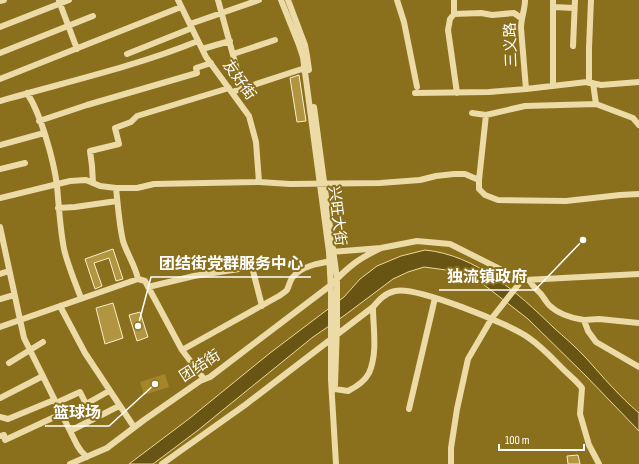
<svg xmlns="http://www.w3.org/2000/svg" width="639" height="464" viewBox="0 0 639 464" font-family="'Sofia Sans Condensed','Noto Sans SC',sans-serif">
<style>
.green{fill:#a58528}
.water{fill:#685413;stroke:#eed89a}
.building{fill:#b19540;stroke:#f9edcc}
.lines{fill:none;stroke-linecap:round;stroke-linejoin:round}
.minor{stroke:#ecdaa7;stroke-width:6}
.labels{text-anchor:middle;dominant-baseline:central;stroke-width:4;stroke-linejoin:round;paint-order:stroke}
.street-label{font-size:15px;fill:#fff;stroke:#8a6f1c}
.leader{fill:none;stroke:#fff;stroke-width:1.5}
.callout-dot{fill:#fff;stroke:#8a6f1c;stroke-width:1.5}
.callout-label{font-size:16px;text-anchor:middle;font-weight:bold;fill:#fff;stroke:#8a6f1c;stroke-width:4;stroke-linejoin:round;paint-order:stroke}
</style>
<rect width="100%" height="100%" fill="#8a6f1c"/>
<!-- green -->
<path class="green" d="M165 374 169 387 144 395 140 382Z"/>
<!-- water -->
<path class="water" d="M425 250C476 255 518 293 553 327 564 337 576 347 586 358 603 377 619 396 639 413V431L585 375 528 319 483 284 454 271 424 267 408 272 393 279 345 315 313 337 197 431 153 464H129L190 418 270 353 344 297 360 279 377 266 401 256Z"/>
<!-- building -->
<path class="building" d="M299 75 306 121 297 122 290 78Z
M113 249 123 279 116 281 109 258 94 263 102 286 95 289 85 259Z
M113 303 123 338 105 344 96 308Z
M140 312 148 337 137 341 129 315Z
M578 455 580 464H568L567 456Z"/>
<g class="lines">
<!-- minor -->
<path class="minor" d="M178 0 206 57 249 116 256 142 259 182
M218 0 242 88
M281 0 299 45 303 57 329 252 331 292V380L336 464
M288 0 305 45 307 56 309 70
M397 0 404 22 417 87
M454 0V14L450 19 448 30 457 93
M525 0C525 10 521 18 521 28L526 89
M553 0V86
M0 1 4 0
M59 1 77 49
M553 7 574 8
M454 14 481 13 492 15 514 13 521 18
M190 24 259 0
M0 27 69 0
M573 46 575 0
M202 49 230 41
M0 53 93 16
M127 54 192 28
M233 54 275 40
M0 79 181 7
M589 83V48L591 0
M593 83 596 104
M232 92 308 67
M27 93C41 114 54 161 57 186 59 207 60 228 64 249 68 266 75 282 81 298
M415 93 489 92 526 89 587 82 601 85 639 82
M0 101C66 82 134 67 198 41
M314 107 337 279V326L335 385
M472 113 486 115 525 106 596 104 633 118 639 125
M39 121 87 105 197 73 196 68 211 63
M0 145 44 133
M0 169 25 163
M479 180 486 115
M93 183 92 166 90 151 119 144 115 128 131 122 137 116 229 88
M116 188C118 206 119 224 123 241 127 254 135 265 138 279
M0 198 70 181 86 180 100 186 116 188H137L154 184 259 182 290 184 380 183 420 180 436 176 454 174H465L479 180V189L485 195 498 200 566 201 620 195 639 194
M58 208 75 207 117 201
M0 227 24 338 77 445 81 451 87 457
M331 252 381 248 417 241 450 244 522 280
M0 274 9 271
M525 280 639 274
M529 280C533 287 536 289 541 294 544 298 546 302 549 305 558 314 571 318 584 320L588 331 596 342 639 367
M148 287 194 276 252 267 262 306
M0 299 14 295
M60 306 85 353 134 427
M584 320 599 319 639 323
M0 327 138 279 145 281 182 350 204 379
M182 350 279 296C282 294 285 292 287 290 289 286 290 281 292 278 301 266 319 263 333 261
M9 363 43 342
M335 389 348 391C356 387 365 381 369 373 378 353 373 328 373 307
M0 398 43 376
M56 403 80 392 86 404 109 391
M409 409 435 298
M0 417 8 419 54 400
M70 431 119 406
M0 436 4 435 5 440 61 414
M70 464 107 448 144 420 200 381 210 377 331 285C349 266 358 259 381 248
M162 464 245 405 373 307C379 300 385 293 395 291 416 286 510 324 529 338 542 347 552 358 563 369 569 375 577 381 582 388L580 414 589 445 599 464
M451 464V448L457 409 468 359 492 318 522 280"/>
</g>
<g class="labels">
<!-- street labels -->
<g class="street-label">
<text transform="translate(511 45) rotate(-92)">三义路</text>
<text transform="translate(239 80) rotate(54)">友好街</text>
<text transform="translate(337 216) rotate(83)">兴旺大街</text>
<text transform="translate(200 366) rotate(-33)">团结街</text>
</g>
</g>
<!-- callouts -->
<path class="leader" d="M138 326L151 277H311M583 240L535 290H439M155 384L109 426H45"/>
<g class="callout-dot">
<circle cx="138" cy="326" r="4"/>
<circle cx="583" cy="240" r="4"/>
<circle cx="155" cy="384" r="4"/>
</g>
<g class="callout-label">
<text x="231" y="269">团结街党群服务中心</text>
<text x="487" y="282">独流镇政府</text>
<text x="77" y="418">篮球场</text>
</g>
<!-- scale -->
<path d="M499 444v6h85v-6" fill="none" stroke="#ffffff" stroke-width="2"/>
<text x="505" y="444" font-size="12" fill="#ffffff" stroke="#8a6f1c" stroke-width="3" paint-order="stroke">100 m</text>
</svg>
